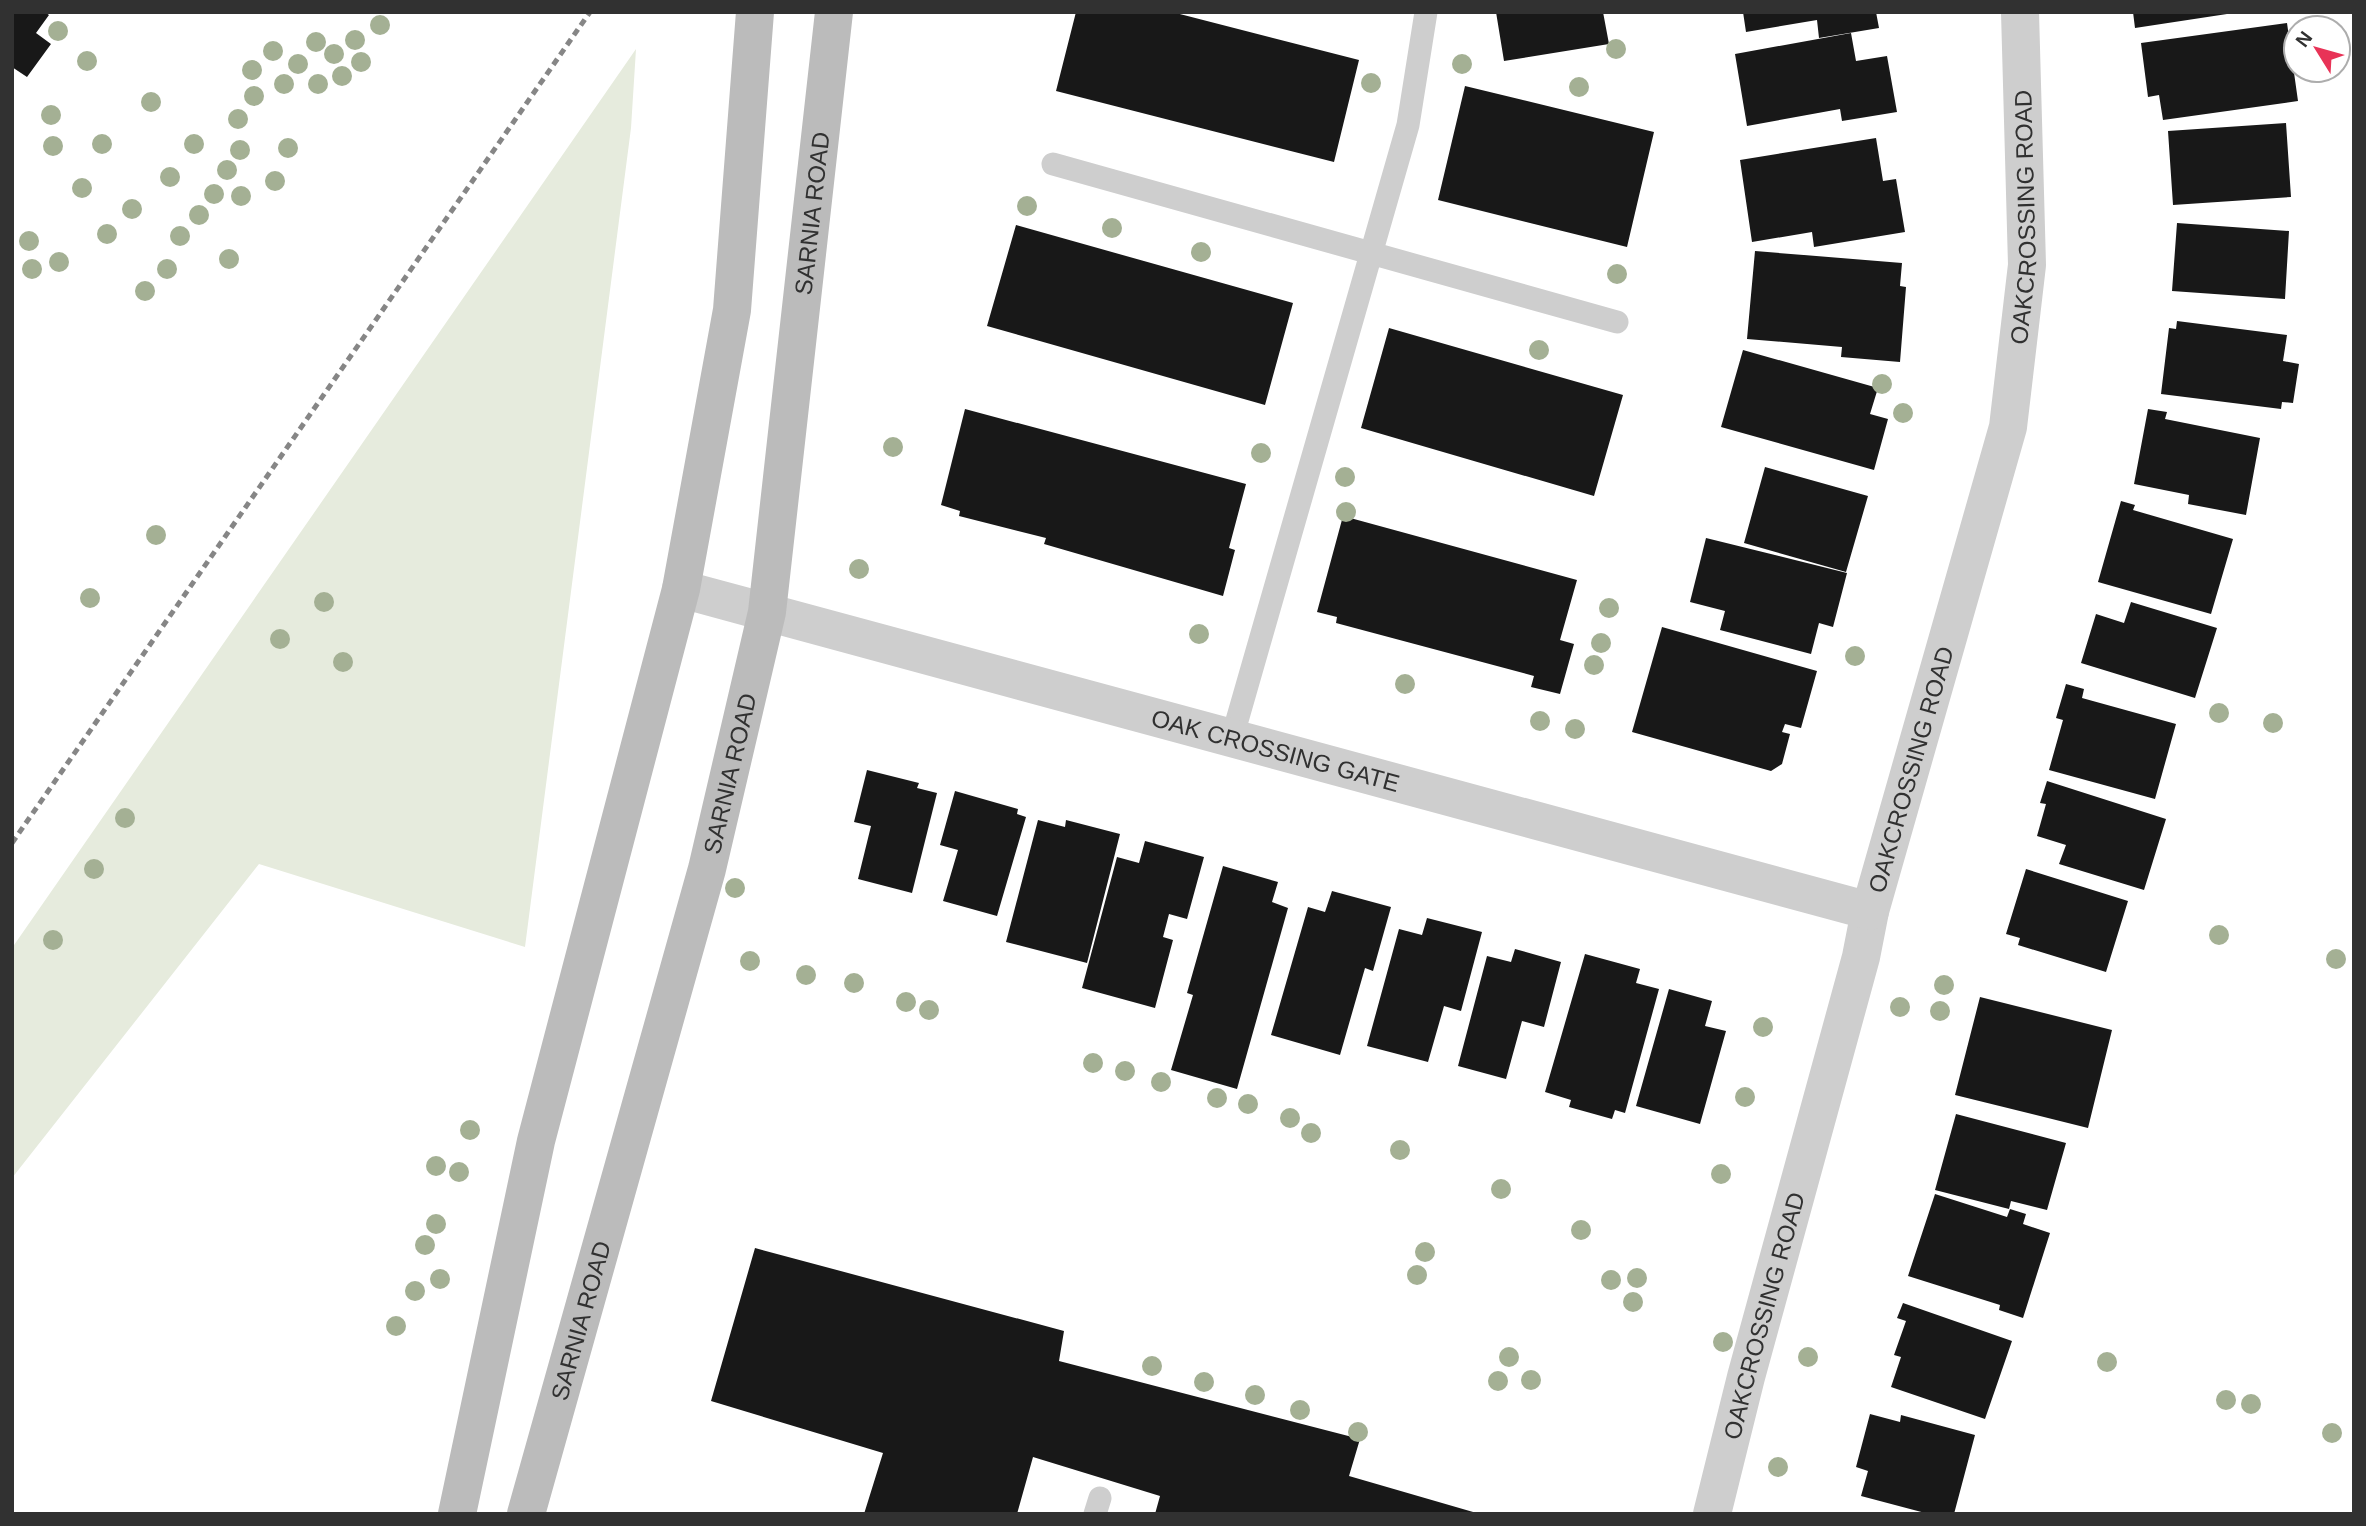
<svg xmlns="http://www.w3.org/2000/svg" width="2366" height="1526" viewBox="0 0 2366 1526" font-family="Helvetica,sans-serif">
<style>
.green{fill:#e6ebdd}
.building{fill:#181818}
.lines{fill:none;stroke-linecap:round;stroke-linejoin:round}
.service{stroke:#cecece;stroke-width:23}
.minor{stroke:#cecece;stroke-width:38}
.tertiary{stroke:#cecece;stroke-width:38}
.secondary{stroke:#bbb;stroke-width:38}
.rail{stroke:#868686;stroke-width:5;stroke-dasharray:7 5;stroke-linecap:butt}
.tree{fill:#a4b094}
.labels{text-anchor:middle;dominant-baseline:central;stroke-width:7;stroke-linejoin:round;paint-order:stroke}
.street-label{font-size:24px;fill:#313131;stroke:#fff}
</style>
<rect width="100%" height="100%" fill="#fff"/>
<!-- green -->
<path class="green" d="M636 49 631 128 525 947 259 864 12 1178V948Z"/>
<!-- building -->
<path class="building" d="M12 12H45L49 15 36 33 51 44 27 77 12 67Z
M1076 12H1172L1359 60 1334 162 1056 91Z
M1496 12H1603L1609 44 1504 61Z
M1743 12H1876L1879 28 1819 38 1817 20 1746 32Z
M2133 12H2227V14L2135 28Z
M2287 23 2298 101 2163 120 2159 95 2148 97 2141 43Z
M1851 33 1856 61 1887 56 1897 112 1842 121 1840 109 1747 126 1735 54Z
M1465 86 1654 132 1627 247 1438 200Z
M2286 123 2291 197 2173 205 2168 131Z
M1876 138 1883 181 1896 179 1905 232 1814 247 1812 232 1752 242 1740 160Z
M2177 223 2289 231 2285 299 2172 291Z
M1016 225 1293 303 1265 405 987 326Z
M1755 251 1902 263 1900 286 1906 287 1900 362 1841 357 1842 347 1747 339Z
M2177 321 2287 335 2283 361 2299 364 2293 403 2282 402 2281 409 2161 394 2169 328 2176 329Z
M1389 328 1623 395 1594 496 1361 428Z
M1743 350 1878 388 1870 414 1888 419 1874 470 1721 427Z
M965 409 1246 484 1229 548 1235 550 1223 596 1044 544 1046 538 959 516 960 511 941 505Z
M2148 409 2167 412 2165 419 2260 438 2246 515 2188 504 2189 495 2134 484Z
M1765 467 1868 496 1846 572 1744 543Z
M2121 501 2135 505 2133 510 2233 539 2211 614 2098 582Z
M1343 516 1577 580 1560 640 1574 644 1560 694 1531 687 1534 676 1336 623 1337 617 1317 612Z
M1706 538 1847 573 1833 627 1819 623 1811 654 1720 630 1725 611 1690 602Z
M2131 602 2217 628 2195 698 2081 663 2096 614 2124 623Z
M1662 627 1817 671 1801 728 1785 724 1782 732 1790 734 1782 764 1771 771 1632 732Z
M2066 684 2084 689 2082 698 2176 724 2155 799 2049 770 2063 720 2056 718Z
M867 770 919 783 917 788 937 793 912 893 858 879 871 826 854 822Z
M2047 781 2166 819 2144 890 2059 864 2066 845 2037 836 2046 804 2040 803Z
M955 791 1018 809 1017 814 1026 817 997 916 943 901 958 850 940 845Z
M1038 820 1065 827 1066 820 1120 834 1087 963 1006 942Z
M1145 841 1204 857 1187 919 1169 914 1163 937 1173 940 1155 1008 1082 988 1117 857 1139 863Z
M1223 866 1278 882 1272 902 1288 908 1237 1089 1171 1070 1193 995 1187 993Z
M2026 869 2128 901 2106 972 2018 945 2020 938 2006 934Z
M1332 891 1391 907 1373 971 1365 968 1340 1055 1271 1035 1308 907 1325 912Z
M1427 918 1482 932 1461 1011 1444 1006 1428 1062 1367 1046 1399 929 1422 935Z
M1515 949 1561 962 1544 1027 1522 1021 1506 1079 1458 1066 1487 956 1511 962Z
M1585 954 1640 969 1636 983 1659 989 1625 1113 1615 1110 1612 1119 1569 1107 1571 1100 1545 1092Z
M1669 989 1712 1001 1705 1026 1726 1031 1700 1124 1636 1106Z
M1980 997 2112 1030 2088 1128 1955 1095Z
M1956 1114 2066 1143 2047 1210 2011 1201 2009 1209 1935 1190Z
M1935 1194 2007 1217 2010 1209 2026 1214 2023 1224 2050 1233 2023 1318 1999 1310 2000 1305 1908 1276Z
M755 1248 1064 1331 1059 1361 1360 1439 1349 1476 1480 1514H1155L1160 1496 1033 1457 1017 1514H864L883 1453 711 1401Z
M1903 1303 2012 1341 1985 1419 1891 1387 1901 1357 1894 1355 1906 1321 1897 1318Z
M1870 1414 1900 1422 1901 1415 1975 1435 1954 1514H1929L1861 1496 1868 1471 1856 1467Z"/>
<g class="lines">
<!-- service -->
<path class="service" d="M1053 164 1617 322
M1232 738 1408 125 1426 12
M1095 1514 1100 1498"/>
<!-- minor -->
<path class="minor" id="s1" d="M1712 1514 1746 1377 1861 957 1870 911"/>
<!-- tertiary -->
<path class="tertiary" id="s2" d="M681 589 1870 911 2008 427 2027 265 2020 12"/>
<!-- secondary -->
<g class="secondary">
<path d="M457 1514 536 1141 681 589 732 310 755 12"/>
<path id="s3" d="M526 1514 707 869 767 612 834 12"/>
</g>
<!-- rail -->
<path class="rail" d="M12 843 590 12"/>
</g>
<!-- trees -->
<g class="tree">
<circle cx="380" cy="25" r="10"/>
<circle cx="58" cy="31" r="10"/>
<circle cx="355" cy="40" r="10"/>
<circle cx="316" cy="42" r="10"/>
<circle cx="1616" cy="49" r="10"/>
<circle cx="273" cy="51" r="10"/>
<circle cx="334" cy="54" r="10"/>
<circle cx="87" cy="61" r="10"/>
<circle cx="361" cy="62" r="10"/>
<circle cx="298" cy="64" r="10"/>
<circle cx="1462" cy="64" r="10"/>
<circle cx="252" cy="70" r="10"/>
<circle cx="342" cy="76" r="10"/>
<circle cx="1371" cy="83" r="10"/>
<circle cx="284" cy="84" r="10"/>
<circle cx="318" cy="84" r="10"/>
<circle cx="1579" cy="87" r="10"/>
<circle cx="254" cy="96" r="10"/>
<circle cx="151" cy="102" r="10"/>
<circle cx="51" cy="115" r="10"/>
<circle cx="238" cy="119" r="10"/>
<circle cx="102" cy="144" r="10"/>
<circle cx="194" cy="144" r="10"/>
<circle cx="53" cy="146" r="10"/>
<circle cx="288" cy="148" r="10"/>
<circle cx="240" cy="150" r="10"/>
<circle cx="227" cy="170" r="10"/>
<circle cx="170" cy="177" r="10"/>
<circle cx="275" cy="181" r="10"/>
<circle cx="82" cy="188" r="10"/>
<circle cx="214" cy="194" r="10"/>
<circle cx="241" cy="196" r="10"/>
<circle cx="1027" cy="206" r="10"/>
<circle cx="132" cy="209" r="10"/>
<circle cx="199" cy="215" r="10"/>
<circle cx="1112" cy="228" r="10"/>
<circle cx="107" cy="234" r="10"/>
<circle cx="180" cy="236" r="10"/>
<circle cx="29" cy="241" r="10"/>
<circle cx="1201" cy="252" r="10"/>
<circle cx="229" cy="259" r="10"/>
<circle cx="59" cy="262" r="10"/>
<circle cx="32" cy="269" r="10"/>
<circle cx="167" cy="269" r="10"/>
<circle cx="1617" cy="274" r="10"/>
<circle cx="145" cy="291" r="10"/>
<circle cx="1539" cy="350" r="10"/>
<circle cx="1882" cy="384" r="10"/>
<circle cx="1903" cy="413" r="10"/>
<circle cx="893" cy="447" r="10"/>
<circle cx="1261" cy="453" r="10"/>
<circle cx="1345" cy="477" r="10"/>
<circle cx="1346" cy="512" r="10"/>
<circle cx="156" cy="535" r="10"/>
<circle cx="859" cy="569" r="10"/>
<circle cx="90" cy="598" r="10"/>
<circle cx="324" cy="602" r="10"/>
<circle cx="1609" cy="608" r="10"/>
<circle cx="1199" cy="634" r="10"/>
<circle cx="280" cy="639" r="10"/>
<circle cx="1601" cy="643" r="10"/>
<circle cx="1855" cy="656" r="10"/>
<circle cx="343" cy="662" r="10"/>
<circle cx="1594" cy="665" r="10"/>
<circle cx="1405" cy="684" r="10"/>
<circle cx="2219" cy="713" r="10"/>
<circle cx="1540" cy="721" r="10"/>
<circle cx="2273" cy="723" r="10"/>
<circle cx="1575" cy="729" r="10"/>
<circle cx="125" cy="818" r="10"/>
<circle cx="94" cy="869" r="10"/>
<circle cx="735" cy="888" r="10"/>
<circle cx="2219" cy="935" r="10"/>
<circle cx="53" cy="940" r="10"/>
<circle cx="2336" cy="959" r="10"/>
<circle cx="750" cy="961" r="10"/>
<circle cx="806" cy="975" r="10"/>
<circle cx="854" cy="983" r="10"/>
<circle cx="1944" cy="985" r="10"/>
<circle cx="906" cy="1002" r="10"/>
<circle cx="1900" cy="1007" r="10"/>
<circle cx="929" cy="1010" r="10"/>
<circle cx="1940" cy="1011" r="10"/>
<circle cx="1763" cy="1027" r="10"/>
<circle cx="1093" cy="1063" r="10"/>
<circle cx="1125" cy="1071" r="10"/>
<circle cx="1161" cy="1082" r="10"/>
<circle cx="1745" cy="1097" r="10"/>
<circle cx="1217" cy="1098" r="10"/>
<circle cx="1248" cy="1104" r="10"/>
<circle cx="1290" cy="1118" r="10"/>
<circle cx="470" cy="1130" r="10"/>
<circle cx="1311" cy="1133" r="10"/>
<circle cx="1400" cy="1150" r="10"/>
<circle cx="436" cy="1166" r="10"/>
<circle cx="459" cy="1172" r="10"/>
<circle cx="1721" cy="1174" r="10"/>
<circle cx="1501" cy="1189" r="10"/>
<circle cx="436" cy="1224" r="10"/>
<circle cx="1581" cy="1230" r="10"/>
<circle cx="425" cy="1245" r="10"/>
<circle cx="1425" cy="1252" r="10"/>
<circle cx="1417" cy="1275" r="10"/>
<circle cx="1637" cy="1278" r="10"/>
<circle cx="440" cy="1279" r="10"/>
<circle cx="1611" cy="1280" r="10"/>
<circle cx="415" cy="1291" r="10"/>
<circle cx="1633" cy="1302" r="10"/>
<circle cx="396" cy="1326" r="10"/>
<circle cx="1723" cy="1342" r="10"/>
<circle cx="1509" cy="1357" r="10"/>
<circle cx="1808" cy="1357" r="10"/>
<circle cx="2107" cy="1362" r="10"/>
<circle cx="1152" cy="1366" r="10"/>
<circle cx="1531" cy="1380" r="10"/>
<circle cx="1498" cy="1381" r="10"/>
<circle cx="1204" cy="1382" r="10"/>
<circle cx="1255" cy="1395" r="10"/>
<circle cx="2226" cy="1400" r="10"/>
<circle cx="2251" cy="1404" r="10"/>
<circle cx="1300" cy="1410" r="10"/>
<circle cx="1358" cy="1432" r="10"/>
<circle cx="2332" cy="1433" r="10"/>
<circle cx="1778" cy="1467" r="10"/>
</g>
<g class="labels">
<!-- street labels -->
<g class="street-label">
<text stroke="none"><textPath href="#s3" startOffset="1335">SARNIA ROAD</textPath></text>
<text stroke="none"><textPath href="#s2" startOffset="1946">OAKCROSSING ROAD</textPath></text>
<text stroke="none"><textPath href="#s2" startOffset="616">OAK CROSSING GATE</textPath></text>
<text stroke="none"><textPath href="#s2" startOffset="1379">OAKCROSSING ROAD</textPath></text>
<text stroke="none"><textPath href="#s3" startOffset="768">SARNIA ROAD</textPath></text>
<text stroke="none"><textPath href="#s1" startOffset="205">OAKCROSSING ROAD</textPath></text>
<text stroke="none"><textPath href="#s3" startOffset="201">SARNIA ROAD</textPath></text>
</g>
</g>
<!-- border -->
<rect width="2366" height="1526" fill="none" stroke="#313131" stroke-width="28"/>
<!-- north arrow -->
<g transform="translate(2317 49) rotate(307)"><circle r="33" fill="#ffffff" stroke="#adadad" stroke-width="2"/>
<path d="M0-5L12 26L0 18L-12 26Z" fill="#e83357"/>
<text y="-10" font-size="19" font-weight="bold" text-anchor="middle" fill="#313131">N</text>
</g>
</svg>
